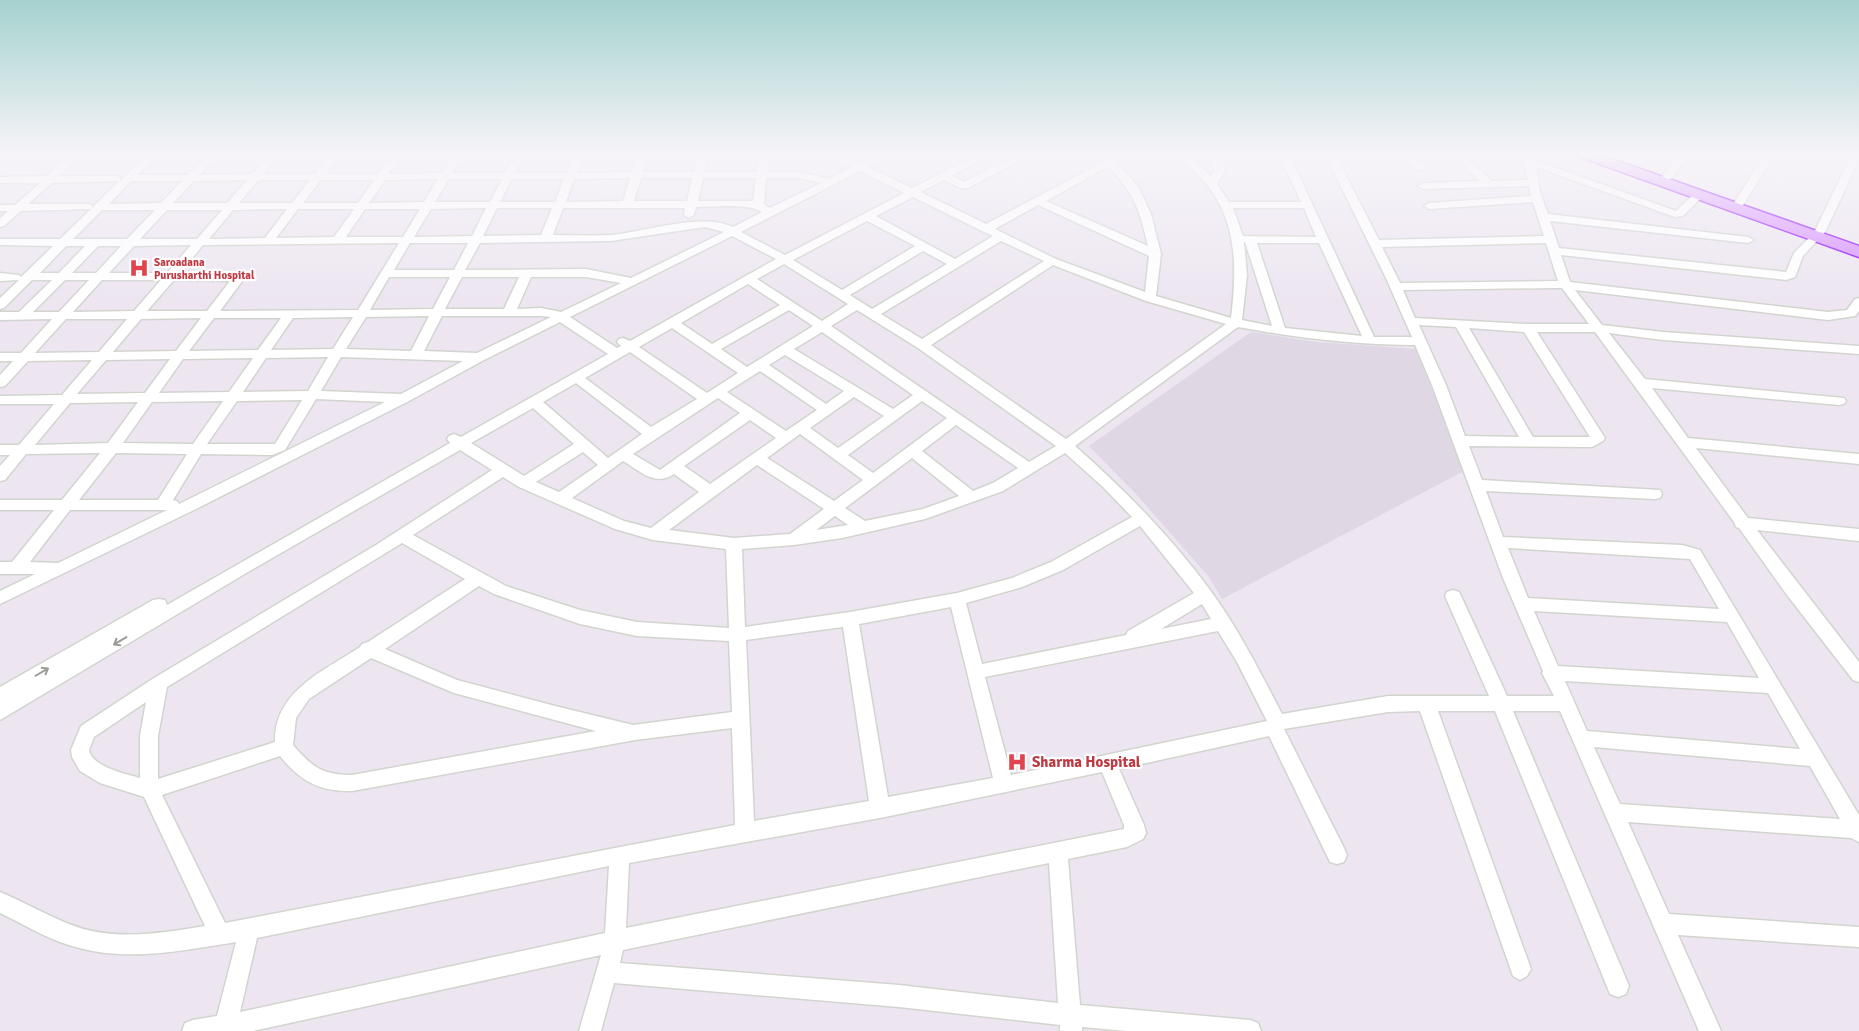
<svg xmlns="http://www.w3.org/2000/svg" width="1859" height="1031" viewBox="0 0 1859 1031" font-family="Signika,sans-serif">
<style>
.education{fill:#dfd7e3}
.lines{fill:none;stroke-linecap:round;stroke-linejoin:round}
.minor-casing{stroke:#d1d5ce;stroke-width:3}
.highway-casing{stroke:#8f00f7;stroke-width:3}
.minor{fill:#fff;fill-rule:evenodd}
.highway{fill:#d68fff;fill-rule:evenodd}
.oneway{stroke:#9a9c96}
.labels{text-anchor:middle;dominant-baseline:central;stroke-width:4.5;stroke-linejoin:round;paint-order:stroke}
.far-health-label{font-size:11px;font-weight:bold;fill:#be3a42;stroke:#fff;text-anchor:start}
.near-health-label{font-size:15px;font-weight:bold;fill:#be3a42;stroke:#fff;text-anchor:start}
</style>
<rect width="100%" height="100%" fill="#ede6f1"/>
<!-- education -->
<path class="education" d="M1251 332 1317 342 1416 349 1464 471 1222 599 1209 577 1136 494 1089 446Z"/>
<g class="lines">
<defs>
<path id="minor" d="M0 154H120L115 157H80L59 176H116L120 177V181L148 154H158L138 175H188L208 154H218L200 175 252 174 270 154H280L263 174H315L331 154H341L326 174H378L392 154H402L389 174 442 173 454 154H464L452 173H505L515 154H525L515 173H567L574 154H584L577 173 632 172 638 154H648L642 172H694L698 154H708L704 172H757L759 154H769L767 172H800L829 179 852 167 830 156 829 154H841L860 163 879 154H891L890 156 868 167 912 188 979 154H991L952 176 964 182 1018 154H1030L1029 156 968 188H960L944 180 921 192 986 224 1103 162 1104 159 1118 154H1130L1116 163 1138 186 1151 214 1161 254 1156 296 1231 318C1237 268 1238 221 1204 181 1196 171 1184 164 1176 154H1187L1211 176 1215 171 1210 154H1220L1225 171 1217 184 1229 202H1301L1279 154H1289L1374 337H1412L1385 276 1325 154H1335L1379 240 1544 236 1533 202 1429 209 1424 206 1429 203 1531 196 1529 186 1423 189 1418 186 1423 183 1480 181 1452 154H1462L1492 181 1528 180 1523 154H1533L1534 160 1676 211 1696 192H1704L1705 194 1683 216 1675 217 1536 167 1540 192 1548 214 1748 237 1754 240 1748 243 1550 221 1559 248 1786 272 1794 253 1814 233 1852 154H1859V160L1825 232 1803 256 1795 277 1786 280 1561 255 1570 282 1828 312 1847 310 1855 299 1859 298V311L1855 316 1828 320 1575 290 1602 325 1663 332 1859 346V354L1663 340 1609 333 1645 379 1844 398 1846 401 1844 404 1839 405 1652 388 1688 438 1859 454V464L1696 448 1748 518 1859 529V541L1757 530 1859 662V682L1853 680 1787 595 1739 528 1736 527 1734 522 1595 332H1537L1605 438 1603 441 1592 447 1469 446 1482 480 1660 490 1662 494 1660 498 1655 499 1486 491 1503 537 1682 545 1700 550 1859 815V842L1851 838 1628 822 1669 914 1859 927V947L1678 935 1721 1031H1699L1560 711H1513L1629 986 1626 994 1618 997 1610 994 1495 711H1438L1531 969 1527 976 1520 980 1513 976 1420 711 1388 712 1284 729 1344 848 1347 855 1344 862 1337 864 1330 862 1269 736 1119 769 1144 825 1146 833 1143 839 1127 847 1068 859 1080 1005 1250 1020 1258 1023 1261 1031H1127L1082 1027V1031H1060V1025L899 1007 614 983 601 1031H579L601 955 253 1031H182L185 1023 193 1020 217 1016 236 942C180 951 124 963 69 945 45 938 22 923 0 913V892C24 902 46 915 69 924 112 942 162 933 205 926L144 797 100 783 80 771 72 757 71 750 81 726 154 678 376 545 492 470 460 450 253 569 0 720V687L153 600 159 599 165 600 167 605 450 443 447 439 449 436 454 434 461 437 608 354 560 322 484 360 409 401 196 509 0 604V591L35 574H0V562H12L54 510H0V500H62L100 453 26 454 5 480 0 481V466L10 455H0V445H19L54 404H0V396L62 395 92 360 28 361 5 386 0 387V375L13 361H0V353H21L52 319 0 320V312H19L52 280H32L4 308 0 309V298L19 280 0 281V273L19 275 21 277 19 279 53 246 0 245V239H60L91 209 21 211 4 226 0 227V218L8 211H0V205H15L40 183H0V177L47 176 68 157 0 158ZM1108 167C1135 192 1140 212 1148 246L1046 201ZM860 171 904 193 785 255 741 232ZM630 178 623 201 566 202 574 179ZM641 178H692L687 201H634ZM703 178H756L753 201H698ZM766 178H800L821 183 770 208 764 204ZM438 179 424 202 369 203 385 180ZM449 179H502L490 202H435ZM512 179H564L555 202H500ZM247 180 227 203H173L194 181ZM258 180H310L292 203H239ZM321 180H374L358 203H303ZM119 181 91 209 92 207 91 205 87 204H28L52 183ZM131 181H182L161 203 109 204ZM913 197 982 231 993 236 955 259 876 216ZM1038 205 1149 256 1145 292 1056 259 995 229ZM696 207C715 207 747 203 762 212L733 227C703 212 644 232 611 235 592 236 572 235 553 235L563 208H685L684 215 689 218 694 215ZM486 208 472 236 414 237 431 209ZM497 208H552L541 235 483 236ZM1233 208H1304L1316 237 1243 236ZM287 209 265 238 209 239 233 210ZM298 209H354L334 237 276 238ZM365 209H420L403 237H346ZM102 210H155L127 239H73ZM167 210H222L197 239H140ZM867 221 915 246 842 290 793 260ZM705 227 724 232 631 278 586 269 465 270 480 243 611 241ZM732 236 776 259 630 341 623 338 619 339 617 342 621 346 617 348 570 317ZM1001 241 1044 261 922 339 881 314ZM1244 242H1245L1272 326 1242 320 1247 275ZM399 243 358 310 220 311 243 280C233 269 195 273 180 273L203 245ZM410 243H468L454 270H394ZM1257 243H1319L1362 336 1285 328ZM1546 243 1558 281 1400 283 1382 247ZM191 245 167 273H109L134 246ZM66 246H85L59 273H40ZM98 246H121L96 273H72ZM923 251 947 264 872 309 850 295ZM784 264 848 304 822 321 757 279ZM1053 265 1146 301 1226 324 1066 439 931 345ZM389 277H450L433 309 370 310ZM462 277H519L504 309H445ZM531 277H586L621 283 561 312 541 308 517 309ZM65 280H89L59 312H33ZM102 280H161L134 311 73 312ZM174 280 228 281H230L207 311H147ZM748 284 780 305 712 344 681 323ZM1554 288H1562L1589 324H1528L1415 318 1403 290ZM789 310 813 326 747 367 721 349ZM857 310 918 348 1056 446 1029 462 831 326ZM429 316 411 351 346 349 366 317ZM442 316H541L551 317 477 353 424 351ZM353 317 333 349 271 350 293 318ZM201 318 176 351 113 352 141 319ZM214 318H281L258 350 189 351ZM66 319H127L99 352 35 353ZM1419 325 1456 327 1519 437 1465 436 1446 385ZM1238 327C1297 338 1355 345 1415 345L1432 385 1503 578 1543 671 1542 673 1554 696H1507L1461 596 1459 592 1453 590 1447 592 1445 596 1489 696H1388L1282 714C1260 672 1238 628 1210 590 1171 537 1125 490 1075 446ZM672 328 738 373 707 393 639 347ZM1469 328 1524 332 1590 437H1533ZM822 332 913 395 893 409 794 349ZM630 352 697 399 651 427 585 378ZM785 355 844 391 826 404 769 365ZM328 357 308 391 243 392 266 358ZM341 357 463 361 401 394 321 391ZM253 358 229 392 159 393 183 359ZM170 359 145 393 77 394 106 360ZM760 371 817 410 786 431 727 392ZM576 383 642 434 608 458 543 402ZM854 397 884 416 838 448 810 428ZM718 398 740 413 660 470 633 454ZM316 399 385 402 179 504 177 501 173 500 201 454 272 455 285 450ZM302 400 275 444H207L237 401ZM223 401 193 444 123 443 152 402ZM922 401 947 418 873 473 848 455ZM138 402 108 443 35 445 70 403ZM533 408 574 444 524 476 471 443ZM750 420 776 438 710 484 684 466ZM956 425 1018 468 993 483 973 491 922 451ZM800 434 863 480 834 501 767 458ZM583 452 598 465 559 492 536 482ZM116 453 187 454 158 500H79ZM1065 453 1103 487 1132 517 1051 562 1012 578 957 593 850 612 745 627 742 549 794 545 842 538 925 519 1003 491ZM912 458 959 496 923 509 865 521 845 508ZM623 461C640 471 655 487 674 474L699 492 651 528 624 521 572 498ZM757 465 824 509 790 534 734 538 669 530ZM503 477 519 487 615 529 653 540 726 549 729 628 637 622 580 610 506 586 413 535ZM70 510H167L58 563 30 562ZM835 516 848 525 816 530ZM1140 526 1194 593 1128 631 1126 635 982 664 966 603 1022 587 1063 570ZM402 543 465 579 368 642 362 644 360 647C324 671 274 691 275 742L158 779V736L167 687ZM1508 548 1690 559 1719 609 1528 598ZM479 586 494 594 580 624 637 636 729 641 732 712 633 725 555 706 457 680 385 649ZM1202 604 1211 619 1161 629ZM951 607 993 778 888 797 859 624ZM1534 611 1727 622 1759 678 1558 666ZM843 627 869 801 754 821 746 640ZM1218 631 1237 662 1267 721 1011 775 985 677ZM371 658 454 693 596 731 352 775C322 775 312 767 293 745L296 718 309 699ZM1565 681 1768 693 1800 749 1587 731ZM146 702 140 736V778C126 774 92 767 89 750L94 737ZM732 728 735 825 225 923 162 795 280 756C300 781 320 792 352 791L635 740ZM1594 747 1810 766 1840 819 1620 804ZM1102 772 1124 825V829L626 928 629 863 880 818ZM1049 863 1058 1003 899 985 620 963 623 950ZM609 866 605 933 240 1012 257 938Z
M1402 154H1412L1427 168 1426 170H1418Z
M1679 154H1689L1671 179H1663L1662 177Z
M1765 154H1775L1743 205H1735L1734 203Z"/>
<path id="highway" d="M1577 154H1598L1859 246V257L1580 157Z"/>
</defs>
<!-- minor casing -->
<use href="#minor" class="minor-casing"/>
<!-- highway casing -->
<use href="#highway" class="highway-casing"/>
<!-- minor -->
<use href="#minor" class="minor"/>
<!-- highway -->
<use href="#highway" class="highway"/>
</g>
<!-- one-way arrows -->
<defs><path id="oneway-shaft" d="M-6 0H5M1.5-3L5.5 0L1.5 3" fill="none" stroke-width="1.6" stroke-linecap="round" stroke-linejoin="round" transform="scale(1.25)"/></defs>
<g class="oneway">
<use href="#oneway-shaft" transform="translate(120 641) rotate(149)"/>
<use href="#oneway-shaft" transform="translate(42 672) rotate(-30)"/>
</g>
<!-- sky -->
<linearGradient id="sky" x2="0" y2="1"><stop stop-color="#a5d2ce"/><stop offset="0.52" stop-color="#f7f4f9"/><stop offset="1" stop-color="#f7f4f9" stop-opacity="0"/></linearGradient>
<rect width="1859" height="298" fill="url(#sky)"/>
<!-- icons -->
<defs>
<symbol id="hospital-bare" viewBox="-9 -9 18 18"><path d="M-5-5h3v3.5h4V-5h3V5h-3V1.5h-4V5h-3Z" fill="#e0444e" stroke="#fff" stroke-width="2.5" paint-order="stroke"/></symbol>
</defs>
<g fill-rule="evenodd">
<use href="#hospital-bare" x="125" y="254" width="28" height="28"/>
<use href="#hospital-bare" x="1003" y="748" width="28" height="28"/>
</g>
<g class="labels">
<!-- far-health labels -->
<g class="far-health-label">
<text x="154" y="262">Saroadana<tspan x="154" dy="13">Purusharthi Hospital</tspan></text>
</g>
<!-- near-health labels -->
<g class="near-health-label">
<text x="1032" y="762">Sharma Hospital</text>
</g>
</g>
</svg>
